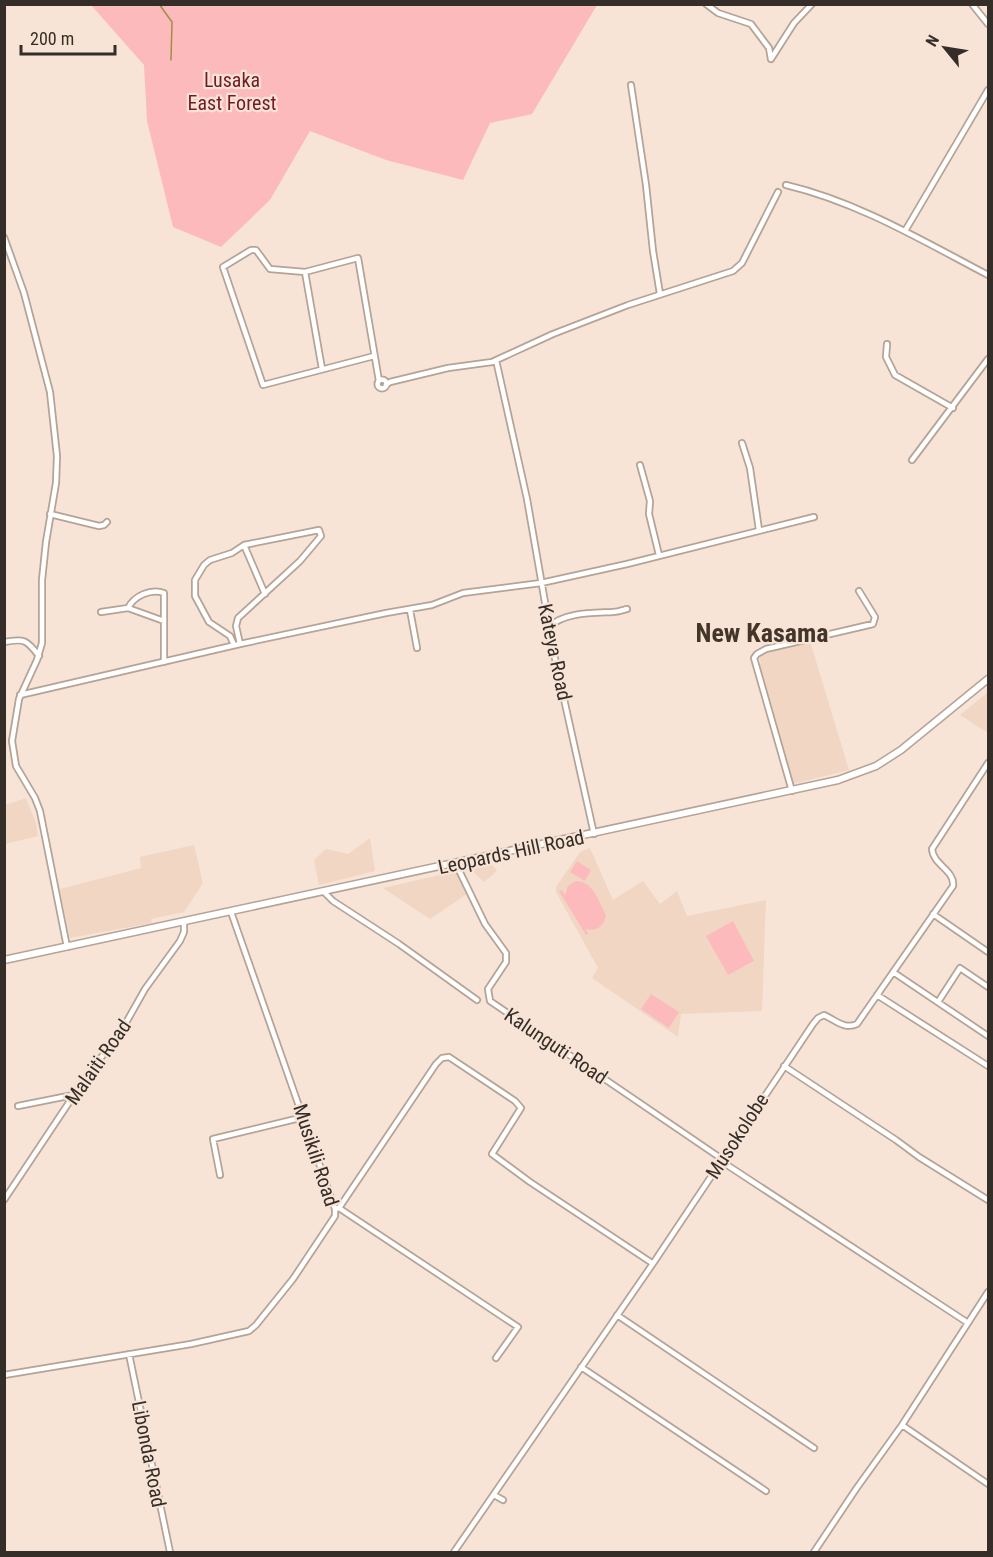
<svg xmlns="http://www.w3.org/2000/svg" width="993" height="1557" viewBox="0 0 993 1557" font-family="'Roboto Condensed',sans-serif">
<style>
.built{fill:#f0d6c3}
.green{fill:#fdbabd}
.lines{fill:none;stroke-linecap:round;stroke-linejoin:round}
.stream{stroke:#9f8f43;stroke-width:1.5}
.minor-casing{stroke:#b5a396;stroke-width:8}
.major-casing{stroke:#b5a396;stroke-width:9}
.minor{stroke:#fff;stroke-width:4.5}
.major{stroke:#fff;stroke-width:6}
.labels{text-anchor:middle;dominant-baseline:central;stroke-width:4.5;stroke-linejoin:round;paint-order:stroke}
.park-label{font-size:20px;fill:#751829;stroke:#f7e4d6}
.street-label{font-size:20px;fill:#352e28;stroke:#f7e4d6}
.district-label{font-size:26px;font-weight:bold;fill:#44352a;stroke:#f7e4d6}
</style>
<rect width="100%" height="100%" fill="#f7e4d6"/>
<!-- built -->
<path class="built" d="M810 641 849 770 793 784 758 666 761 663 759 656 764 651Z
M988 692V733L960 715Z
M26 798 36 823 38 836 5 844V805Z
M370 838 375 871 319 885 314 860 326 849 348 854Z
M194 845 203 883 184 912 151 919 152 923 70 938 60 889 141 868 140 857Z
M590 848 613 900 643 881 660 904 677 891 687 916 766 900 762 1011 681 1014 678 1037 592 978 598 968 556 892V887L580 852Z
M491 863 497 871 484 882 470 869Z
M457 871 467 894 430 919 383 888Z"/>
<!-- green -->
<path class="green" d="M91 5H597L532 114 490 123 463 180 386 160 310 131 270 200 221 247 173 227 147 121 144 65Z
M577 861 591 870 585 881 570 872Z
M576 881C593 881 599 902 606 915 604 926 597 932 586 929L588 934 586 935 559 891 562 890 565 895 568 886Z
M733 921 754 961 728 975 706 936Z
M651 994 679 1012 669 1028 641 1009Z"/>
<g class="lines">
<!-- stream -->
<path class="stream" d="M159 4 172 22 171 60"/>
<defs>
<path id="minor" d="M706 4 718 13 751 24 769 48 771 59
M972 4 988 24
M771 59 794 23 812 4
M631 85 646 185 653 251 660 294
M786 185C858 202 923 241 988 275
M905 231 988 90
M4 237 24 293 50 392 57 456 56 483 46 542 42 580V643L37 660 19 699 12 741 16 766 35 798 40 811 67 947
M305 272 322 369
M887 344 886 357 895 375 953 408
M374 356 263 385 223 267 251 250H256L270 269 305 272 358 258 379 381
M496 360 527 499 554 654 594 834
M377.5 384a4.5 4.5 0 1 1 9 0a4.5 4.5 0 1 1-9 0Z
M386 385 390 382 448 368 492 362 553 334 628 305 733 271 742 263 778 192
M742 443 750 468 759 530
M912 460 988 359
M640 465 650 501 649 514 659 555
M50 514 99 526 104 525 107 522
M244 545 265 594
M128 608C134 596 151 588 164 593V662
M410 610 417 648
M101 612 128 608 164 621
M549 627C564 612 593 613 613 612 618 612 623 610 627 609
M4 642C24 638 27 640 39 656
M234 645 230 636 209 622 195 596V580L204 565 210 560 232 553 244 545 319 530 321 536 300 561 238 618 236 626 240 644
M20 695 240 644 386 613 432 605 463 593 541 583 627 564 814 517
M792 791 754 658 757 654 766 649 873 624 875 617 859 591
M456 864 485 924 506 953V962L488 989 490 1001 722 1159
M324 892 333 901 399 944 477 1000
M933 914 988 952
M893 972 988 1036
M877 995 988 1066
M938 1002 960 968 988 987
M784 1066 896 1140 919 1157 988 1200
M18 1106 73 1095
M721 1161 968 1323
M220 1175 213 1139 304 1117
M4 1200 80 1086 123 1028 145 989 180 941 184 932V922
M339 1208 518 1327 496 1358
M335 1209 339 1208 436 1064 442 1058 449 1057 515 1101 521 1108 492 1154 530 1182 652 1263
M617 1315 814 1448
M129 1354 170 1552
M581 1367 766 1491
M4 1375 191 1344 249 1331 256 1325 293 1279 335 1216V1209L231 912
M902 1425 988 1484
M494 1495 503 1500
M454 1552 654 1262 813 1024 818 1018 824 1015C835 1020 845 1030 857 1024L953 886C955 870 933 865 932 849L988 763
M814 1552 856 1489 902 1425 988 1292"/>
<path id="major" d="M4 960 838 780 876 766 901 750 988 679"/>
</defs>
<!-- minor casing -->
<use href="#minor" class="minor-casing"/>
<!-- major casing -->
<use href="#major" class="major-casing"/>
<!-- minor -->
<use href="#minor" class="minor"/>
<!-- major -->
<use href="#major" class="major"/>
</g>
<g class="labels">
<!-- park labels -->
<g class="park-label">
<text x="232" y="80">Lusaka<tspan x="232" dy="23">East Forest</tspan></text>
</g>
<!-- street labels -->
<g class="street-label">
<text transform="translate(555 652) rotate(78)">Kateya Road</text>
<text transform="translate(511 852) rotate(-12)">Leopards Hill Road</text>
<text transform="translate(556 1046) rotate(34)">Kalunguti Road</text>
<text transform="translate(98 1062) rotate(-55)">Malaiti Road</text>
<text transform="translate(737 1136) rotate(-57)">Musokolobe</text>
<text transform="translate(316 1155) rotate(72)">Musikili Road</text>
<text transform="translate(149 1454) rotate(79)">Libonda Road</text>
</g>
<!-- district labels -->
<g class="district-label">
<text x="762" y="633">New Kasama</text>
</g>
</g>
<!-- border -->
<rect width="993" height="1557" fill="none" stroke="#352e28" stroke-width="12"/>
<!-- north arrow -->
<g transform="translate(945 48) rotate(300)" stroke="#f7e4d6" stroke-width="4.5" paint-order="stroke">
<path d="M0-4.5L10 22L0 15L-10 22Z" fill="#352e28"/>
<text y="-9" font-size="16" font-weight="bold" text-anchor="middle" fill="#352e28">N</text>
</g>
<!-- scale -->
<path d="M21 45v9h94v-9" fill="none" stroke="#352e28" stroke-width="3"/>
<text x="30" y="45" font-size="18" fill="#352e28" stroke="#f7e4d6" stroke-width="4.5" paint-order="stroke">200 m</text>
</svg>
